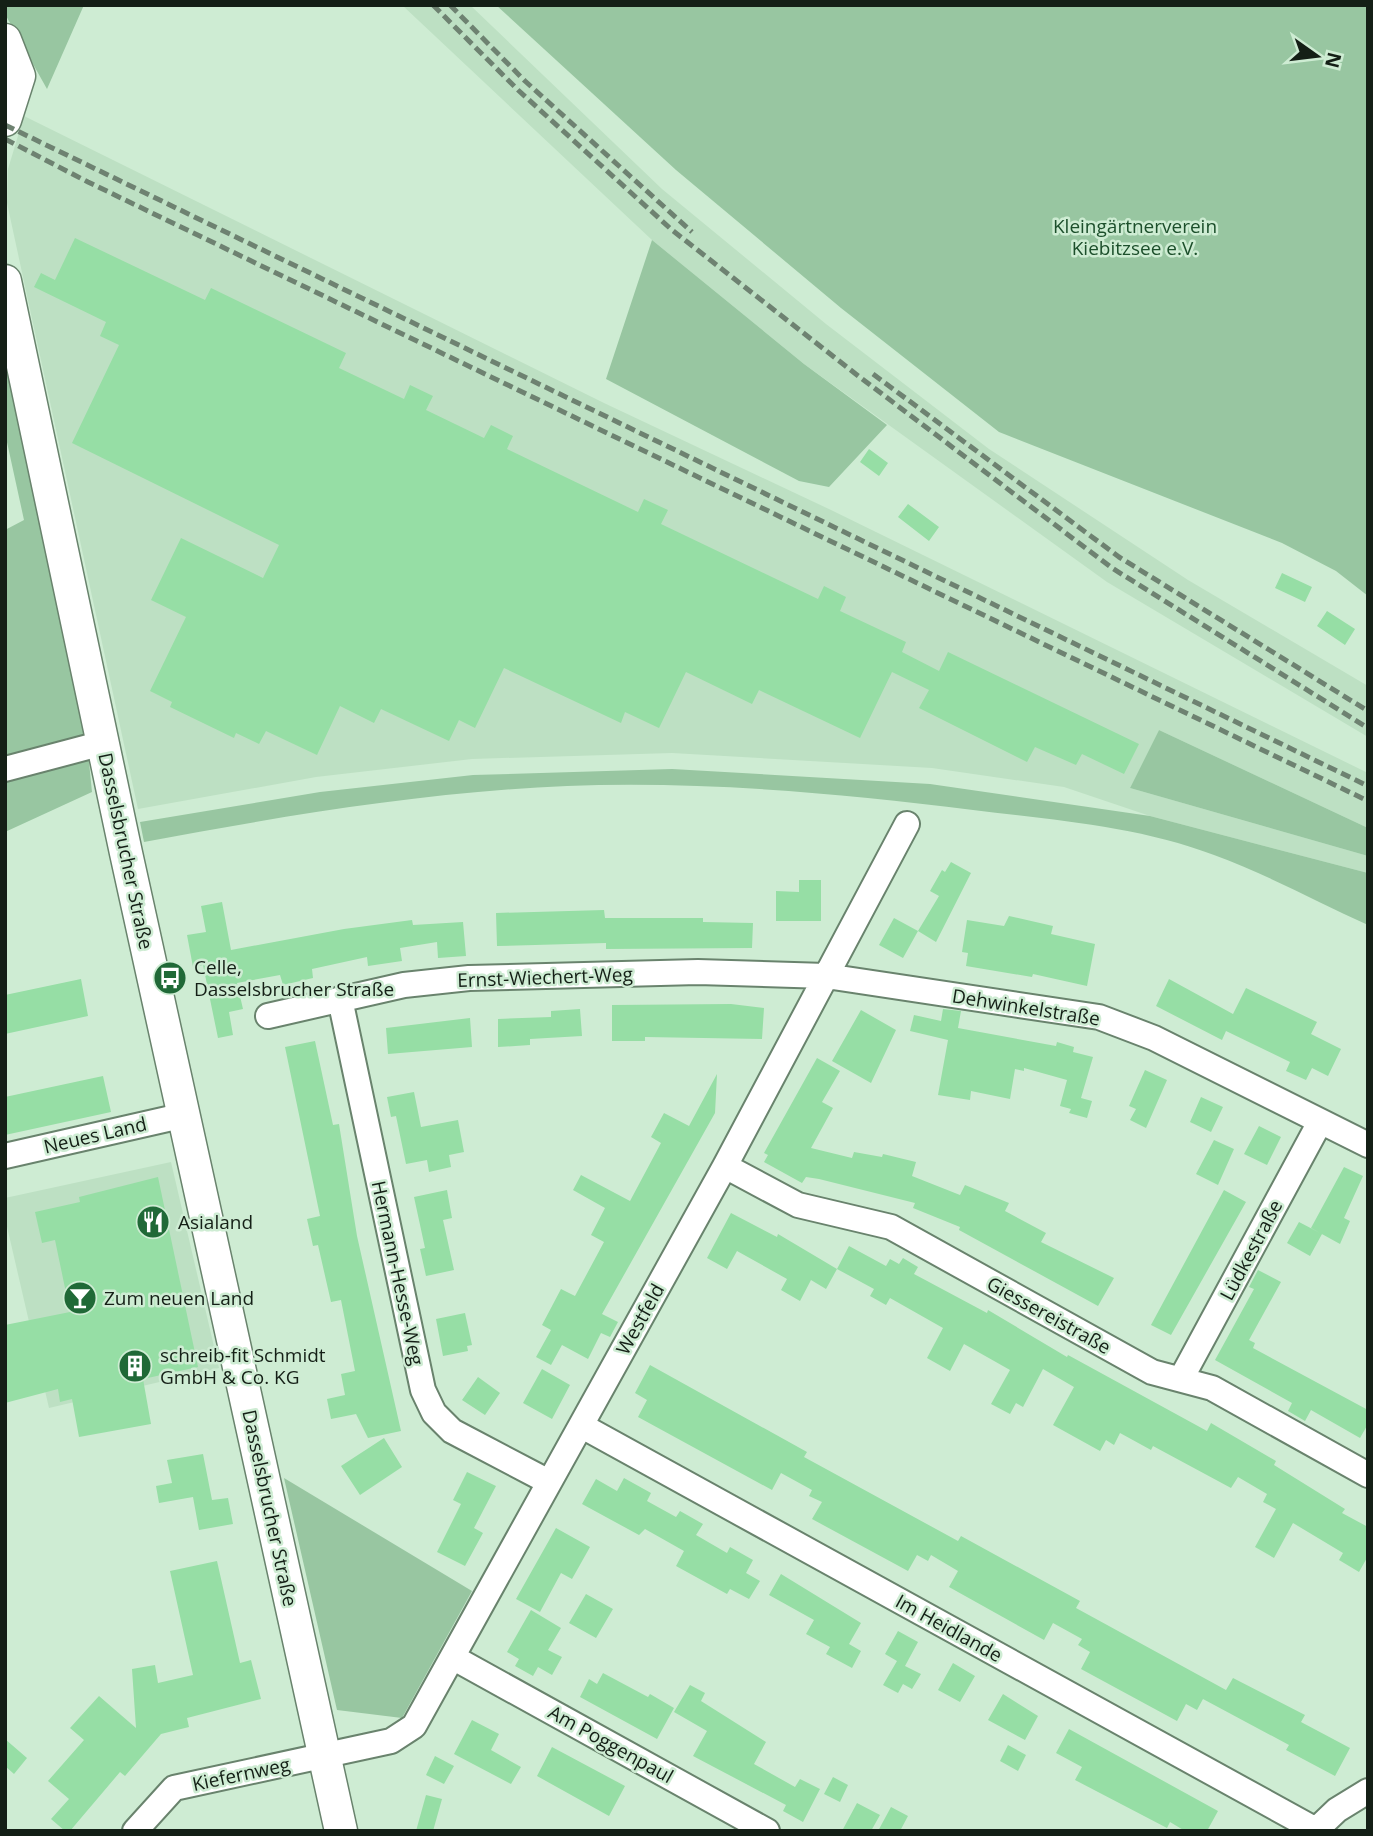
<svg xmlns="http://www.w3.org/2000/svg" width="1373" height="1836" viewBox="0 0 1373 1836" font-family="'Open Sans',sans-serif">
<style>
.built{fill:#bde0c3}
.green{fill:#98c6a1}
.building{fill:#96dea5}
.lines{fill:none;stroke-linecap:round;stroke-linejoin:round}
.minor-casing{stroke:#69836d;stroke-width:28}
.tertiary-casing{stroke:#69836d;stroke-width:35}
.minor{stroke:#fff;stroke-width:24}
.tertiary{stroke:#fff;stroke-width:32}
.rail{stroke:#6e8271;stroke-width:5;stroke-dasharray:10 5;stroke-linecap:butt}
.labels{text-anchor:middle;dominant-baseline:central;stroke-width:5;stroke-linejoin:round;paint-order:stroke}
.park-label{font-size:19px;fill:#1c4f2b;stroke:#ceecd3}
.street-label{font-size:19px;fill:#141f16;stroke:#ceecd3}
.poi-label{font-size:19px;fill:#141f16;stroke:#ceecd3;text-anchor:start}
</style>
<rect width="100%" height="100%" fill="#ceecd3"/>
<!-- built -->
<path class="built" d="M402 5H470L662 189 826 324 989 449 1188 580 1368 686V737L1107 582 804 364 652 240Z
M24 116 604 403 831 510 1368 773V828L1159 730 1130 788 1368 856V873L1150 816 1064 787 932 768 672 753 472 759 316 777 138 809 7 203 8 169Z
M171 1162 219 1368 49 1408 5 1218V1198Z"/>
<!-- green -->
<path class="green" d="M5 5H84L47 89 5 14Z
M496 5H1368V596L1336 571 1282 543 999 432 841 308 676 170Z
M652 240 804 364 887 425 829 487 799 481 606 379Z
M5 331 86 732 92 792 5 832V530L24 520 5 433Z
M1159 730 1368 828V856L1130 788Z
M672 769 930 784 1150 816 1368 873V925C1317 902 1266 874 1214 855 1137 826 1054 820 973 810 839 793 702 781 567 786 425 792 283 816 144 842L140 822 320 792 473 775Z
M284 1478 472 1591 402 1718 337 1710Z"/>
<!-- building -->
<path class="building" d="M75 238 205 300 211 288 346 353 339 368 404 399 410 385 433 396 426 410 484 438 491 425 513 436 507 449 638 512 644 499 668 510 661 524 818 599 824 586 846 597 840 611 906 642 902 652 939 671 948 652 1139 744 1124 774 1082 754 1076 765 1035 747 1027 762 919 708 929 690 892 672 860 738 759 690 752 704 686 672 659 728 625 712 621 723 504 668 475 728 459 720 449 741 381 709 374 723 340 706 317 755 266 731 259 744 236 733 234 738 170 707 172 702 150 691 186 617 151 600 181 538 263 578 279 545 72 443 119 345 100 336 106 322 34 287 41 273 55 280Z
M869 449 888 463 879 476 860 462Z
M908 504 939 527 929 541 898 517Z
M1282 573 1312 587 1305 602 1275 588Z
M1327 611 1355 629 1345 645 1317 626Z
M951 862 971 873 936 942 918 931 939 896 930 891 942 870 945 872Z
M799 880H821V921H776V891L799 892Z
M222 902 231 950 344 929 412 920 413 925 463 922 466 956 438 958 437 942 400 948 402 961 368 966 367 957 312 969 313 978 283 985 280 975 237 983 243 1009 229 1012 233 1035 218 1038 203 965 193 967 187 935 206 932 201 906Z
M604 910 605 918H703V922L753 923 752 948 606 949V943L497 946 496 913Z
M1009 916 1053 926 1051 934 1095 944 1087 986 1033 974 1032 977 966 966 968 953 962 952 967 920 1004 926Z
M894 918 918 931 903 958 879 945Z
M81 979 88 1016 5 1034V995Z
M1169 979 1233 1014 1246 988 1317 1022 1311 1034 1341 1049 1328 1076 1312 1068 1306 1080 1286 1071 1290 1062 1226 1031 1222 1040 1156 1006Z
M731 1004 764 1008 762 1039 645 1037V1041H612V1005Z
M580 1009 582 1036 530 1039V1045L498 1047V1019L551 1017V1011Z
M943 1009 961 1011 958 1028 1056 1046 1057 1042 1074 1047 1073 1052 1093 1057 1081 1098 1092 1101 1087 1118 1069 1113 1071 1109 1060 1106 1067 1080 1024 1068V1071L1015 1069 1010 1099 971 1091 970 1100 938 1095 948 1040 910 1031 914 1015 941 1021Z
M861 1010 896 1030 871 1083 832 1061Z
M470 1018 472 1047 388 1054 386 1028Z
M315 1041 333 1125 339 1124 357 1236 401 1431 368 1438 356 1414 331 1419 327 1399 345 1395 341 1374 355 1371 341 1300 331 1302 318 1245 313 1246 307 1219 320 1216 285 1047Z
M817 1058 840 1071 822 1102 833 1108 811 1148 852 1158 854 1152 882 1157 883 1154 916 1162 912 1176 960 1195 965 1185 1009 1203 1005 1211 1046 1233 1041 1242 1114 1278 1098 1306 959 1230 960 1227 913 1208 915 1203 819 1179 806 1177 802 1183 764 1162 768 1155 764 1153Z
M1145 1070 1167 1080 1146 1128 1130 1120 1136 1109 1129 1106Z
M717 1074 715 1113 602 1314 618 1322 610 1337 601 1333 588 1359 562 1345 551 1365 536 1357 551 1330 542 1325 561 1289 575 1296 604 1242 591 1235 605 1208 573 1190 581 1175 630 1201 661 1143 651 1137 664 1113 689 1126Z
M103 1076 111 1112 5 1135V1097Z
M414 1092 421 1127 458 1120 464 1152 449 1155 451 1167 429 1172 427 1160 406 1164 396 1116 391 1117 387 1097Z
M1201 1097 1223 1107 1211 1132 1190 1122Z
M1259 1126 1281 1137 1267 1165 1244 1154Z
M1214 1140 1234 1149 1218 1185 1196 1174Z
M1344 1167 1363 1176 1344 1218 1350 1221 1340 1244 1311 1228Z
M158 1177 198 1367 143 1379 151 1424 79 1437 72 1399 60 1402 58 1389 5 1403V1325L70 1312 55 1240 42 1243 35 1212 80 1202 79 1197Z
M447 1190 452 1218 443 1220 454 1270 426 1276 420 1249 425 1248 414 1197Z
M1224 1190 1246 1202 1171 1335 1151 1325Z
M731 1213 777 1237 778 1234 837 1269 826 1289 811 1280 800 1301 781 1290 787 1279 737 1251 727 1269 707 1258Z
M1299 1222 1322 1234 1310 1256 1287 1243Z
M849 1246 886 1266 890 1259 899 1264 903 1258 918 1267 914 1274 987 1313 988 1310 1067 1357 1068 1355 1207 1431 1211 1423 1276 1461 1274 1465 1345 1509 1342 1513 1368 1527V1556L1359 1572 1339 1560 1343 1553 1293 1523 1274 1558 1255 1547 1276 1509 1263 1502 1267 1494 1238 1477 1231 1488 1153 1446 1151 1450 1120 1433 1114 1445 1106 1440 1100 1451 1053 1425 1074 1387 1043 1369 1023 1407 1016 1403 1010 1414 991 1404 1010 1370 964 1344 950 1371 927 1358 943 1328 890 1298 886 1305 870 1296 874 1289 837 1269Z
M1258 1270 1281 1282 1249 1340 1255 1343 1253 1348 1368 1410V1424L1360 1438 1311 1410 1305 1421 1288 1411 1292 1403 1215 1360 1254 1289 1249 1287Z
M465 1313 472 1345 467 1346 468 1351 443 1356 436 1319Z
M650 1365 807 1452 804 1457 958 1541 961 1536 1080 1601 1076 1608 1226 1690 1233 1678 1305 1715 1301 1722 1350 1748 1335 1776 1286 1750 1289 1745 1203 1699 1197 1710 1186 1704 1177 1721 1081 1669 1090 1652 1078 1645 1082 1639 1053 1623 1044 1640 949 1587 958 1571 931 1555 928 1561 917 1555 908 1571 812 1519 822 1502 809 1496 812 1490 781 1473 772 1490 638 1417 647 1400 635 1393Z
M542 1369 570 1385 552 1419 523 1403Z
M478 1377 500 1393 485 1415 462 1400Z
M384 1438 402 1467 360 1495 341 1466Z
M203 1454 212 1500 228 1498 233 1524 199 1530 193 1497 159 1503 156 1486 172 1483 167 1460Z
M467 1472 496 1486 474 1528 483 1533 465 1566 437 1552 461 1504 453 1500Z
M624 1478 651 1493 647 1501 676 1517 680 1511 703 1524 696 1535 727 1553 730 1547 753 1560 746 1573 760 1581 749 1599 730 1589 727 1594 676 1566 684 1551 645 1529 639 1535 582 1504 596 1479 617 1491Z
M556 1528 590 1547 572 1579 561 1573 540 1612 516 1599Z
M217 1561 240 1663 251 1660 261 1699 187 1718 189 1727 161 1734 125 1776 120 1772 70 1831H65L51 1819 69 1799 48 1781 84 1740 70 1728 99 1696 136 1728 132 1669 155 1665 158 1683 193 1675 170 1571Z
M781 1574 861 1623 849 1644 861 1651 852 1668 826 1654 830 1647 806 1634 814 1620 769 1595Z
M586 1594 613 1609 596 1638 569 1623Z
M531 1610 561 1628 548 1650 562 1657 552 1675 538 1667 533 1676 515 1666 519 1659 507 1652Z
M898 1631 918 1642 905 1666 921 1674 912 1689 903 1684 898 1693 883 1685 897 1661 885 1654Z
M953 1663 975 1676 960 1702 938 1690Z
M603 1673 648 1697 650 1694 674 1708 657 1739 580 1697 589 1679 597 1684Z
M690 1685 705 1693 701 1701 766 1742 754 1764 795 1787 800 1779 820 1789 803 1822 783 1811 786 1805 693 1756 707 1731 674 1712Z
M1003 1694 1038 1716 1025 1740 988 1720Z
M472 1720 499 1734 491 1750 521 1767 511 1784 454 1754Z
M1069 1729 1218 1811 1207 1831H1185L1170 1822 1167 1828 1075 1780 1082 1767 1056 1753Z
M5 1739 27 1758 14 1774 5 1766Z
M1008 1745 1026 1755 1018 1771 1000 1761Z
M552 1747 625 1786 609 1816 537 1776Z
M435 1756 454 1766 444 1784 426 1775Z
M833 1777 848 1785 840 1802 824 1794Z
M426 1795 442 1799 433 1831H416Z
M857 1803 880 1815 871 1831H842Z
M891 1807 908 1816 900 1831H878Z"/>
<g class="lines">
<defs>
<path id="minor" d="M5 769 103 743
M340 999 423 1390 434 1413 452 1431 549 1482
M268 1016 404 985 469 978 698 972 826 976 1099 1017 1154 1038 1368 1145
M5 1156 185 1115
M725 1166 798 1205 891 1227 1152 1372 1212 1388 1368 1475
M1182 1377 1320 1122
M582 1426 1316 1830
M454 1658 767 1831
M135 1831 174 1788 391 1741 414 1726 725 1166 907 824
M1315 1831 1337 1810 1368 1791"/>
<path id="tertiary" d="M5 40 19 76 5 120
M5 281 126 853 341 1831"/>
</defs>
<!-- minor casing -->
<use href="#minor" class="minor-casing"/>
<!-- tertiary casing -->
<use href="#tertiary" class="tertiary-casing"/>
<!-- minor -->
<use href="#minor" class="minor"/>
<!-- tertiary -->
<use href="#tertiary" class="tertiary"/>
<!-- rail -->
<path class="rail" d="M433 5 518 90 672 230 857 375 1112 568 1368 728
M450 5 525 81 692 232
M5 125 1368 786
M5 139 88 182 1368 801
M873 374 1119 557 1368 711"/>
</g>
<!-- icons -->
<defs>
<symbol id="bus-disc" viewBox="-11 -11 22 22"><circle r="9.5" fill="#206937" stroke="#ceecd3"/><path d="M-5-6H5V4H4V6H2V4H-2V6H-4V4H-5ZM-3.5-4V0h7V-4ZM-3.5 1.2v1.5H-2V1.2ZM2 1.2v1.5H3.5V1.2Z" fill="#fff"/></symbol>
<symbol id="restaurant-disc" viewBox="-11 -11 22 22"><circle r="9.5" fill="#206937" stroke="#ceecd3"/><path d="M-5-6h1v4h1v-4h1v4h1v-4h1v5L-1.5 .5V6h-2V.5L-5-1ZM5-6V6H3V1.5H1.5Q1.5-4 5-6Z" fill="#fff"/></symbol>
<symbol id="bar-disc" viewBox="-11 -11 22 22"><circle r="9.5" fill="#206937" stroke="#ceecd3"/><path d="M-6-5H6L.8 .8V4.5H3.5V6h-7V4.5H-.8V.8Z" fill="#fff"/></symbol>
<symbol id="building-disc" viewBox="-11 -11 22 22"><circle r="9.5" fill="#206937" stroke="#ceecd3"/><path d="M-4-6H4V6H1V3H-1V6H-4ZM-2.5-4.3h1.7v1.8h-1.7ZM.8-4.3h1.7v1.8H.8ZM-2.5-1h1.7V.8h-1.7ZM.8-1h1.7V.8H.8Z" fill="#fff"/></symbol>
</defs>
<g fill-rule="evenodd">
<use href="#bus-disc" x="151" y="959" width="38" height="38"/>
<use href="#restaurant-disc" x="134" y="1203" width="38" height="38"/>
<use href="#bar-disc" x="61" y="1279" width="38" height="38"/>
<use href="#building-disc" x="116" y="1347" width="38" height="38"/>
</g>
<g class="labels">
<!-- park labels -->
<g class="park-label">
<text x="1135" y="226">Kleingärtnerverein<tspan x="1135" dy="22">Kiebitzsee e.V.</tspan></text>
</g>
<!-- street labels -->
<g class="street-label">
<text transform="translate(126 851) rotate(78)">Dasselsbrucher Straße</text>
<text transform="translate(545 977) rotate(-2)">Ernst-Wiechert-Weg</text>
<text transform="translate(1026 1007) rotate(9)">Dehwinkelstraße</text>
<text transform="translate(95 1135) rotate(-13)">Neues Land</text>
<text transform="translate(1251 1250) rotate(-62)">Lüdkestraße</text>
<text transform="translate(398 1273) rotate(78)">Hermann-Hesse-Weg</text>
<text transform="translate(1049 1315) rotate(29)">Giessereistraße</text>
<text transform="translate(640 1319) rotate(-61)">Westfeld</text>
<text transform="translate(270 1508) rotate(78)">Dasselsbrucher Straße</text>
<text transform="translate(949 1628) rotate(29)">Im Heidlande</text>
<text transform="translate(611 1744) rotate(29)">Am Poggenpaul</text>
<text transform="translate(241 1774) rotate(-12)">Kiefernweg</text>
</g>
<!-- poi labels -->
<g class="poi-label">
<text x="194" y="967">Celle,<tspan x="194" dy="22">Dasselsbrucher Straße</tspan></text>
<text x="178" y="1222">Asialand</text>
<text x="104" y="1298">Zum neuen Land</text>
<text x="160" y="1355">schreib-fit Schmidt<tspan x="160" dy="22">GmbH &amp; Co. KG</tspan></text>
</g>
</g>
<!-- border -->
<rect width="1373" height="1836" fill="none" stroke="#141f16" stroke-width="14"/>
<!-- north arrow -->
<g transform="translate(1317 56) rotate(104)" stroke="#ceecd3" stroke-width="5" paint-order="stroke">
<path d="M0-5L12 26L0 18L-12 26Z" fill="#141f16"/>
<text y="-10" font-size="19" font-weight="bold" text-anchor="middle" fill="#141f16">N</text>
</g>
</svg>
